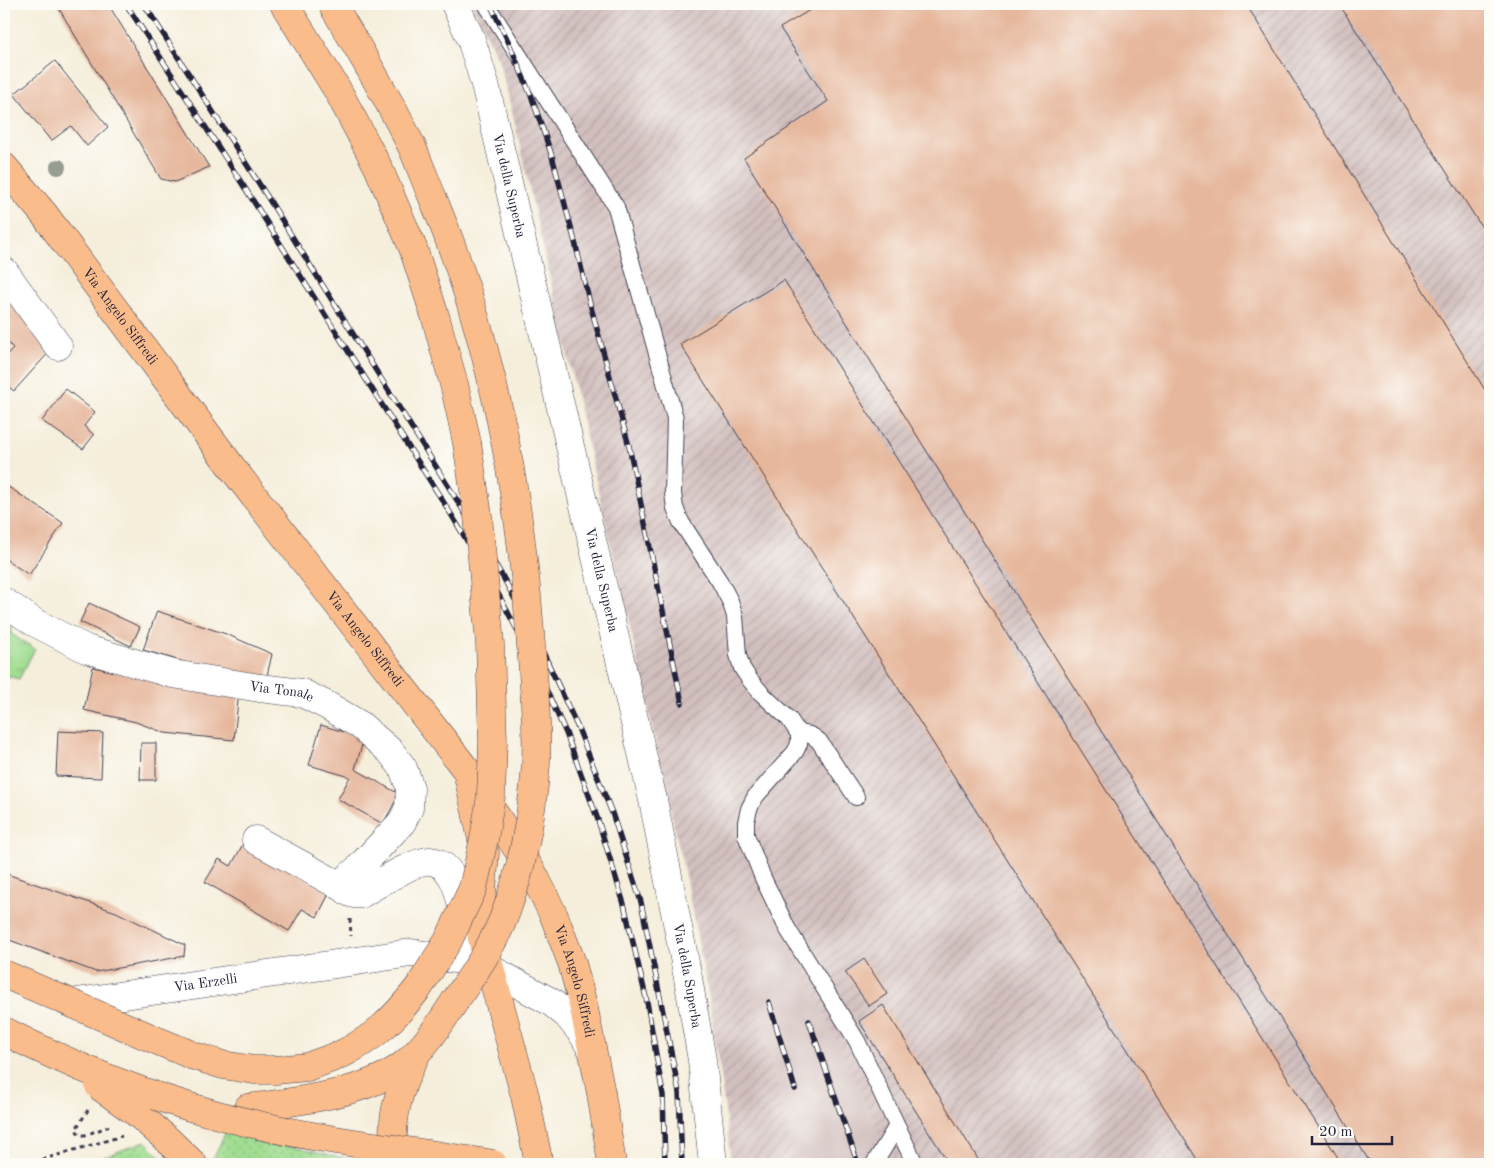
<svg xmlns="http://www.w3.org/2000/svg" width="1494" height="1168" viewBox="0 0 1494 1168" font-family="'Old Standard TT',serif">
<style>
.industrial{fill:url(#industrial-furrows)}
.railway{fill:#d1bfbe}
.park{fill:url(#park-tufts);stroke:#618066}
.garden{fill:url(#garden-dots);stroke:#618066}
.building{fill:#e6b79c}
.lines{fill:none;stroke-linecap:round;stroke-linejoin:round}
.service-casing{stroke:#424153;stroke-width:18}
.minor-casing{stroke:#424153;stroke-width:29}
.tertiary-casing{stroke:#424153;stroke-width:29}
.primary-casing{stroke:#424153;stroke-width:29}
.trunk-casing{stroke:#424153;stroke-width:29}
.path{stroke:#424153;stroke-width:3;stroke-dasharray:4 4;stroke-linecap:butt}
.service{stroke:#fff;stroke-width:16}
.minor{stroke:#fff;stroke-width:28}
.tertiary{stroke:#fff;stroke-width:28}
.primary{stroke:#fabc8b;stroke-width:28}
.trunk{stroke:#fabc8b;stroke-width:28}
.rail-casing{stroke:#22223b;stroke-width:5.5}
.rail{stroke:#fdfcf7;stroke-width:4;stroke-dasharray:11;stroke-linecap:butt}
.trunk-bridge-casing{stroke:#424153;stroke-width:29;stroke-linecap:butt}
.trunk-bridge{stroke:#fabc8b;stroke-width:28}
.tree{fill:#969d91}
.labels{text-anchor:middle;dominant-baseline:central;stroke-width:5;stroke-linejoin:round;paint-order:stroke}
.street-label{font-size:14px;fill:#22223b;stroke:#fdfcf7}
</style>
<defs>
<pattern id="industrial-furrows" width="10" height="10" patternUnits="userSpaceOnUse" patternTransform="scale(1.25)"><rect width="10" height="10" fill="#d1bfbe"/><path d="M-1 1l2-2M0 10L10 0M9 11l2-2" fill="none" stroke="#b3a4a4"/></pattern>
<pattern id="park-tufts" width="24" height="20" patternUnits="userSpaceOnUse" patternTransform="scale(1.25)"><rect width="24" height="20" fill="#a0dd91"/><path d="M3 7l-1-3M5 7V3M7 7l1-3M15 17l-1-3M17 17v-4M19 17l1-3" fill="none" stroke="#8abd7e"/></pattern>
<pattern id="garden-dots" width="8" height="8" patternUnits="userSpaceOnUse" patternTransform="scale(1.25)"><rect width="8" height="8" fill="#a0dd91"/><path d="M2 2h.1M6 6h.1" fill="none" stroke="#8abd7e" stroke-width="1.8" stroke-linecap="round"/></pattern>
</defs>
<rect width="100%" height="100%" fill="#fdfcf7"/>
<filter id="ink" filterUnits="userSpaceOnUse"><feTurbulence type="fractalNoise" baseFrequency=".02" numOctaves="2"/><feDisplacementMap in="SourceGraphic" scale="10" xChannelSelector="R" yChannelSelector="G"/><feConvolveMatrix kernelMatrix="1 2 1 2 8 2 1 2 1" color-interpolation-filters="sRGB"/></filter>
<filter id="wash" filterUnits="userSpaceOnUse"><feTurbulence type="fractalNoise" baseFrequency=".0096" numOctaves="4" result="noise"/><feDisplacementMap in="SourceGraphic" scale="20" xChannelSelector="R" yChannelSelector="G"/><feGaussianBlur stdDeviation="1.12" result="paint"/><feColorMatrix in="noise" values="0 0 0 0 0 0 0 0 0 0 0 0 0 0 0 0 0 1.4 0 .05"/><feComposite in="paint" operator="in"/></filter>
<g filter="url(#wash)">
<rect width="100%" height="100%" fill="#f5eedb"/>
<!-- industrial -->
<path class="industrial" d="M472 4H1490V1164H731L725 1109 708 992 686 880 627 613 599 494 512 111 498 59Z"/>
<!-- railway -->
<path class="railway" d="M768 893 894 1164H796L731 910Z"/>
<!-- park -->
<path class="park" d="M4 613 14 620 11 634 35 649 19 679 4 675Z"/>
<!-- garden -->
<path class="garden" d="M226 1131 371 1164H207L215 1155Z
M145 1141 168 1164H86Z"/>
<g id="blocks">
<!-- building -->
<path class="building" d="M64 4H108L209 167 175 182 161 179 58 7Z
M820 4H1246L1490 398V1164H1371L744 158 828 101 780 28Z
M1339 4H1490V240Z
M55 61 108 127 87 146 71 126 51 141 14 94Z
M784 280 1342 1164H1200L680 344Z
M4 285 51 350 14 391 4 383V358L13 348 4 338Z
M66 389 95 412 84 426 94 435 83 449 42 421Z
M4 484 63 523 29 575 4 558Z
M89 603 140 627 131 646 80 622Z
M157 611 226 634 272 654 266 680 223 673 143 650Z
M93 667 170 684 239 691 234 740 165 733 136 722 84 710Z
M321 725 364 738 355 769 399 794 383 824 338 799 350 777 309 765Z
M58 731 103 733 101 778 56 776Z
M141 743H156V780H140Z
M243 844 330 892 317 917 302 909 289 931 205 882 219 859 231 866Z
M4 873 116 912 185 945 184 956 96 972 4 938Z
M864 959 887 994 869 1006 845 972Z
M883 1005 981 1164H949L859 1021Z"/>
</g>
</g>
<g filter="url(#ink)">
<use href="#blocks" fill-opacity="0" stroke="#424153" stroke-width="1"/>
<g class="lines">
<defs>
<path id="service" d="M486 4 616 207 675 418 673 493 675 508 681 522 720 582 730 601 735 616 738 655 742 668 750 680 761 693 789 719 799 734C808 733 812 735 819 741L856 797
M799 734V744L795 752 755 797 749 809 746 822V835L763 878 787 928 857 1041 915 1164
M874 1164 897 1126"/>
<g id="minor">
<path d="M4 271 58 346"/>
<path id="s1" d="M4 602 34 622 86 649 173 674 260 688 302 693 328 706 360 725 390 751 403 768 410 788 409 808 402 822 357 870 344 881 343 885C347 893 352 895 361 894 375 886 417 859 430 861 465 864 466 935 468 961"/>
<path d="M256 840 344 888"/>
<path id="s2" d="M60 998 70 1003 411 953 468 961 489 968 551 1002 567 1015 582 1033 592 1050"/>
</g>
<g id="tertiary">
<path id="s3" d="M455 4 471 39 485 84 653 800 688 978 702 1060 713 1164"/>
</g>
<g id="primary">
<path id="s4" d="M4 167 44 214 233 469 467 771 534 875 554 916 572 963 584 1009 601 1093 612 1164"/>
</g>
<path id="trunk" d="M284 4 338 91 378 167 413 248 436 319 455 388 467 443
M467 771 485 853 480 917 482 939 525 1096 539 1164
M340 1055C376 1037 394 1019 419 987
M248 1108C294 1102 364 1094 402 1066 424 1049 440 1024 455 1001
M138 1114 170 1142 193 1164
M394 1164C390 1123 396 1092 416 1055"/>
</defs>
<!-- service casing -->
<use href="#service" class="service-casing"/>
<!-- minor casing -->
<use href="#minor" class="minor-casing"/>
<!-- tertiary casing -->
<use href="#tertiary" class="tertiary-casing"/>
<!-- primary casing -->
<use href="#primary" class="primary-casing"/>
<!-- trunk casing -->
<use href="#trunk" class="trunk-casing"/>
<!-- path -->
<path class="path" d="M350 919 351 936
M88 1110 76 1129C78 1134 80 1135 85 1135L110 1126
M27 1164 122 1136"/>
<!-- service -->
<use href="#service" class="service"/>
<!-- minor -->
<use href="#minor" class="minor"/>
<!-- tertiary -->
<use href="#tertiary" class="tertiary"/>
<!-- primary -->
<use href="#primary" class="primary"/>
<!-- trunk -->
<use href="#trunk" class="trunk"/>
<defs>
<path id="rail" d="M126 4 252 199 451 514 494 586 531 656 566 733 598 820 624 904 647 1002 663 1095 665 1164
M144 4 265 193 460 505 504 579 543 652 578 728 612 813 641 902 679 1092 682 1164
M490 4 509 43 532 98 552 156 575 242 589 300 629 446 682 703
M769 1002 795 1089
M809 1021 858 1164"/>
</defs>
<!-- rail casing -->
<use href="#rail" class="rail-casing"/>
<!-- rail -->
<use href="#rail" class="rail"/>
<defs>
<path id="trunk-bridge" d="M332 4C360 51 388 98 412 147 419 163 425 180 432 196 490 334 519 483 530 632 533 676 538 721 536 764 532 814 524 862 507 909 496 941 474 973 455 1001
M4 974 158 1041 194 1056 223 1065 254 1070H276L307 1067 340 1055
M419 987 448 941 473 888 484 839 491 796 493 742 490 644 478 516 467 443
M4 1031C72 1066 144 1095 218 1115 308 1140 402 1149 493 1164
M99 1086 138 1114"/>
</defs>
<!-- trunk-bridge casing -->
<use href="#trunk-bridge" class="trunk-bridge-casing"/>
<!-- trunk-bridge -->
<use href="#trunk-bridge" class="trunk-bridge"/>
</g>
<!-- trees -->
<circle class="tree" cx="58" cy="167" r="8"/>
</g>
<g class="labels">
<!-- street labels -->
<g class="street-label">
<text stroke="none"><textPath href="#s3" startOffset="190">Via della Superba</textPath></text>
<text stroke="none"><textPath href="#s4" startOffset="189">Via Angelo Siffredi</textPath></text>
<text stroke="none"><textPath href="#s3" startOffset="595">Via della Superba</textPath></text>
<text stroke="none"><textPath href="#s4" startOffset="594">Via Angelo Siffredi</textPath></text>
<text stroke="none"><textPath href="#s1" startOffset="295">Via Tonale</textPath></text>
<text stroke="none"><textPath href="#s3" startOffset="1000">Via della Superba</textPath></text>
<text stroke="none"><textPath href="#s4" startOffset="999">Via Angelo Siffredi</textPath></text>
<text stroke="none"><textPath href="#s2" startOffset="148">Via Erzelli</textPath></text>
</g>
</g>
<!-- margin -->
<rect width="1494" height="1168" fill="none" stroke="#fdfcf7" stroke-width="20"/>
<!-- scale -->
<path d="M1312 1136v8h80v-8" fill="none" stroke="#22223b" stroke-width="2.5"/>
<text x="1319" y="1136" font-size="15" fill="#22223b" stroke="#fdfcf7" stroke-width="4" paint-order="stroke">20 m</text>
</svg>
